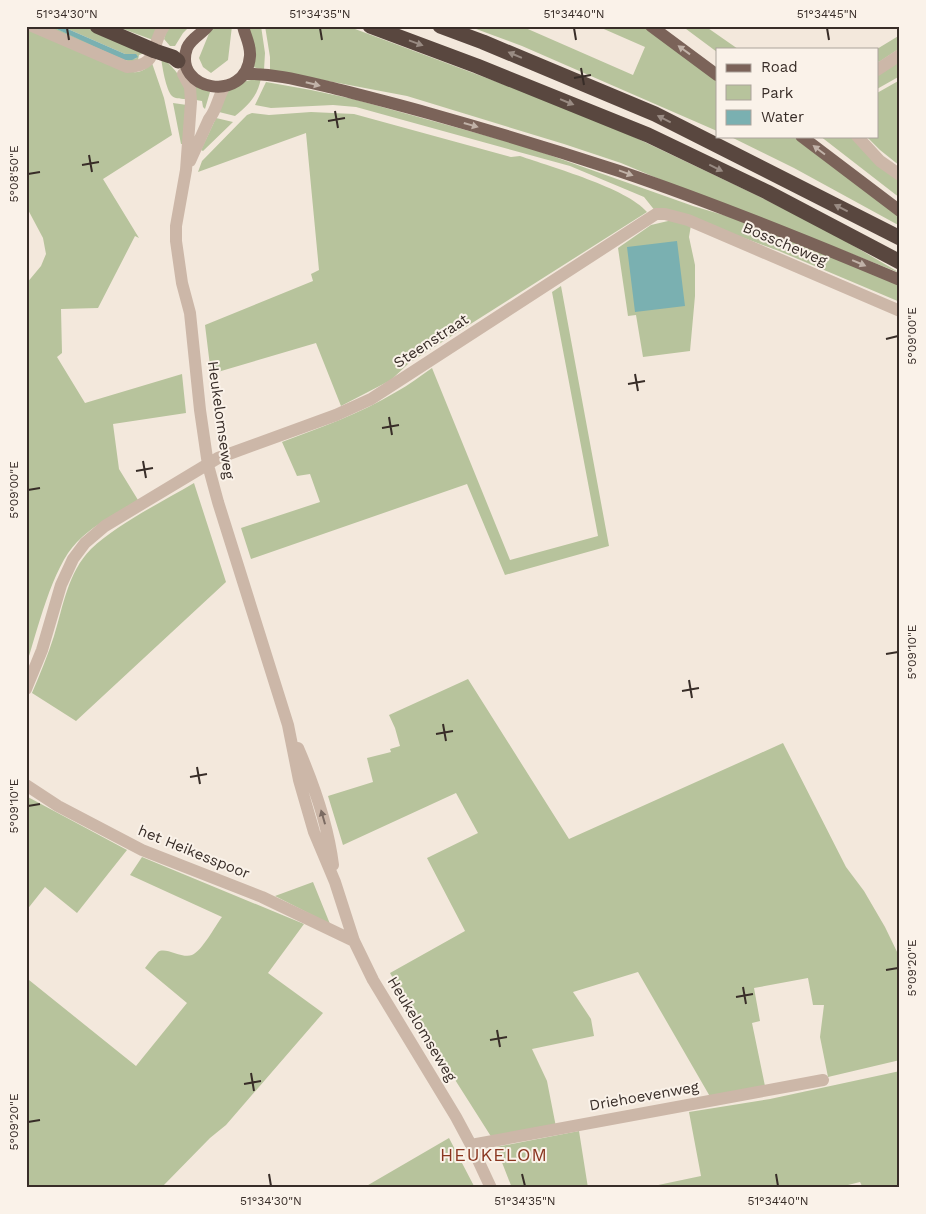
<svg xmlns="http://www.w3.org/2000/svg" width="926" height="1214" viewBox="0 0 926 1214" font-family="'Work Sans',sans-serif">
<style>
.green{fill:#b7c39c}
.water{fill:#7ab0b1}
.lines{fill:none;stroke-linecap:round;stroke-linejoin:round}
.minor{stroke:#ccb7a8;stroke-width:12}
.major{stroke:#7b6359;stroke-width:12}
.highway{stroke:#59473f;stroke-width:15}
.oneway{fill:#998b83}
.oneway2{fill:#c1b2a8}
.oneway3{fill:#7b6b62}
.ticks{fill:none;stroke:#382d28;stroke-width:2}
.labels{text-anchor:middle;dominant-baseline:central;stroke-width:4;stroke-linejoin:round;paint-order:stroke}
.street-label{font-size:15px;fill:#382d28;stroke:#faf2e9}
.quarter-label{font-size:18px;letter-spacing:1px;fill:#8a351f;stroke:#faf2e9}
.neatline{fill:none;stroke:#382d28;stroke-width:2}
.ticks-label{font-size:12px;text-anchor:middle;fill:#382d28}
</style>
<rect width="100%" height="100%" fill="#f3e8dc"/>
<!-- green -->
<path class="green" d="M39 26H50L127 60 137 58 133 54H125L61 26H82L147 52 139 55 138 60 130 62Z
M115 26H157L153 40Z
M168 26H190L183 33 175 46H170L164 39Z
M212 26H232L228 60 211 73 203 67 199 58Z
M249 26H261L265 53 264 70 253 67Z
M265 26H347L548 101 632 136 750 192 825 229 900 273 804 235 695 194 621 163 564 144 407 96 270 70V57Z
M468 26H521L633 75 645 47 597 26H643L717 81V131L522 46Z
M682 26H705L738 49H717V52Z
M26 29 127 71C139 74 144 71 152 63L164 98 172 135 103 179 139 238 135 236 98 308 61 309 62 353 57 357 85 403 182 374 186 413 113 424 119 469 138 500C117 513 95 524 77 542 52 567 37 632 26 666V284L41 266 46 254 43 238 26 206Z
M900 35V48L879 62 877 61V49Z
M161 57C175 68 186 81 187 99 183 99 175 99 172 96 166 90 162 66 161 57Z
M900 61V76L877 89V75Z
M261 78C258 95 249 105 235 116L219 112 227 92 246 81Z
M900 80V166L880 150 866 136H877V93Z
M266 82 311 90 353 99 524 146 693 206 730 217 900 283V302L779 251 691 218 656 212 644 197 570 166 356 107 333 105 271 108 255 105Z
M195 85 210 92 205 109 203 107 202 101 196 100Z
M173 103 187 105 184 144H181Z
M311 112 354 114 511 157 520 156C551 167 627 188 647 212L409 363 391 380 341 406 316 343 211 374 205 325 313 281 311 274 319 270 306 133 198 172 202 161 247 115 252 113 269 115Z
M216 118 233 122 203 151 201 150Z
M729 136H792L900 217V226L794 168Z
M820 136H851L889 173 900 181V198Z
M668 221H677L691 225 689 237 695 265V296L690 351 643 357 636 315 628 316 618 248 651 225Z
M561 286 609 546 505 575 467 484 251 559 241 528 320 502 310 474 297 476 282 442C321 427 360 414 396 392 409 385 420 376 432 368L510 560 598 536 552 292Z
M194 483 226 582 76 721 32 693C40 674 48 655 54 636 63 607 68 572 91 549 117 524 162 502 194 483Z
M468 679 569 839 783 743 846 867 864 891 885 927 900 958V1060L828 1077 820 1037 824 1005H813L808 978 754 988 760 1021 752 1023 766 1091 712 1100 638 972 573 992 591 1019 594 1036 532 1049 547 1081 556 1127 492 1138 412 1012 390 973 465 931 427 858 478 833 456 793 343 845 328 796 373 782 367 758 391 752 390 749 400 746 395 728 389 715Z
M26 796 127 850 77 913 45 887 26 911Z
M142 857 304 924 268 973 323 1013 226 1125 210 1138 161 1188H26V984L29 980 136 1066 187 1003 145 968C149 963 153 957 158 952 165 946 182 959 192 955 202 951 215 926 222 917L130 875Z
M313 882 330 924 275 896Z
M900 1071V1188H863L860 1182 836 1188H644L701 1176 689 1112 770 1099Z
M579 1131 588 1188H512L496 1147Z
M449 1138 475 1188H363Z"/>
<!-- water -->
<path class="water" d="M50 26H61L125 54H136L138 57 132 60H124Z
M677 241 685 306 635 312 627 247Z"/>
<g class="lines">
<!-- minor -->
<path class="minor" d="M32 26 127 67C160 66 150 46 164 26
M877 70 900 55
M183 74 190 87 191 102 186 170 176 226V241L182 283 190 313 200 410 208 465 218 502 288 725 299 780 314 832 335 882 354 941 373 980 456 1117 471 1145 491 1188
M857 136 880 161 900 175
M190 161 209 119C217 110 218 96 225 86
M26 689 42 650 61 585 73 559 85 543 105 526 218 458 336 415 371 399 656 214H665L688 220 900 311
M298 748C314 785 328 825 333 865
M26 785 58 806 142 850 262 897 354 941
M471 1145 823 1080"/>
<!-- major -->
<path class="major" d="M208 26C202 34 191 38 187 48 172 90 246 105 250 56 251 45 245 36 243 26
M651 26 717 75
M244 74C274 73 303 81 333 88 364 96 396 104 428 113 492 131 555 150 619 171 714 203 807 241 900 280
M801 136 900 211"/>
<!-- highway -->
<path class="highway" d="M97 26 155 51 173 57 178 61
M370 26 477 66 648 135 767 192 900 262
M440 26 483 42 655 114 900 238"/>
</g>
<!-- one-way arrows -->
<defs><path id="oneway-solid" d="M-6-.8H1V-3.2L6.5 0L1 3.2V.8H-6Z" transform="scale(1.25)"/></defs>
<g class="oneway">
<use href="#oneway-solid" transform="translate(416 43) rotate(20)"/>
<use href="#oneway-solid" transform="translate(515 55) rotate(-157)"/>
<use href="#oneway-solid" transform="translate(567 102) rotate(22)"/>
<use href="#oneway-solid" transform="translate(664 119) rotate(-153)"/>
<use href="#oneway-solid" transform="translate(716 168) rotate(26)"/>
<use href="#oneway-solid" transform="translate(841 208) rotate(-153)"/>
</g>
<g class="oneway2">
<use href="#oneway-solid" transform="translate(684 50) rotate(-144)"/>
<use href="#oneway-solid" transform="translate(313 84) rotate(14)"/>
<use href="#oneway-solid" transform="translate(471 125) rotate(16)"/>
<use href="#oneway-solid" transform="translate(819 150) rotate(-143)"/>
<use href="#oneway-solid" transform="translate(626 173) rotate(20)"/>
<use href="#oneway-solid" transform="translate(859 263) rotate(23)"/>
</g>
<use class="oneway3" href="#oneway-solid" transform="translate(323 817) rotate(-106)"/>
<!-- ticks -->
<path class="ticks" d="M67 28 69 40M320 28 322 40M574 28 576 40M827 28 829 40M581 68 584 85M574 78 591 75M335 111 338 128M328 121 345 118M89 155 92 172M82 165 99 162M28 174 40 172M886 339 898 336M635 374 638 391M628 384 645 381M389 417 392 435M382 428 399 425M143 461 146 478M136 471 153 468M28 490 40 488M886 654 898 652M689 680 692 698M682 691 699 688M443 724 446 741M436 734 453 731M197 767 200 784M190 777 207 774M28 806 40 804M886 970 898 968M743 987 746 1004M736 997 753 994M497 1030 500 1047M490 1040 507 1037M251 1073 254 1091M244 1084 261 1081M28 1122 40 1120M269 1174 271 1186M522 1174 525 1186M776 1174 778 1186"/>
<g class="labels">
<!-- street labels -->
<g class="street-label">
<text transform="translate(785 244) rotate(23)">Bosscheweg</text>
<text transform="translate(431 341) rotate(-33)">Steenstraat</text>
<text transform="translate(221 420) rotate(82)">Heukelomseweg</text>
<text transform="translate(194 852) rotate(22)">het Heikesspoor</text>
<text transform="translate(422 1029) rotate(59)">Heukelomseweg</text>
<text transform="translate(644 1096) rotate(-10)">Driehoevenweg</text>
</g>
<!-- quarter labels -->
<g class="quarter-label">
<text x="494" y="1154">HEUKELOM</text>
</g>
</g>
<!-- border -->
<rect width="926" height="1214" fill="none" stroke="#faf2e9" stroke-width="55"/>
<!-- legend -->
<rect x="716" y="48" width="162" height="90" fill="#faf2e9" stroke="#aca39c"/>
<rect x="726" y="64" width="25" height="8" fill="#7b6359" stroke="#aca39c"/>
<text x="761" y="72" font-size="15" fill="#382d28">Road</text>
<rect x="726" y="85" width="25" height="15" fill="#b7c39c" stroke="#aca39c"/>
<text x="761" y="98" font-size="15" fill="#382d28">Park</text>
<rect x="726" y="110" width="25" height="15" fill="#7ab0b1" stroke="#aca39c"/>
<text x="761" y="122" font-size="15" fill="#382d28">Water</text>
<rect x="28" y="28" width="870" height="1158" class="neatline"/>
<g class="ticks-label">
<text x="67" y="18">51°34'30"N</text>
<text x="320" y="18">51°34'35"N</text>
<text x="574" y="18">51°34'40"N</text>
<text x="827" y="18">51°34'45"N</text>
<text transform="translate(14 174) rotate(-90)" y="4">5°08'50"E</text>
<text transform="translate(912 336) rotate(-90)" y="4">5°09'00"E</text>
<text transform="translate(14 490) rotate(-90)" y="4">5°09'00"E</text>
<text transform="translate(912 652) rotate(-90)" y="4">5°09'10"E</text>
<text transform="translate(14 806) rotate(-90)" y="4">5°09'10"E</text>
<text transform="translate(912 968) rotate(-90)" y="4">5°09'20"E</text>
<text transform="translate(14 1122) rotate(-90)" y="4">5°09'20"E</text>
<text x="271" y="1205">51°34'30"N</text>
<text x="525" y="1205">51°34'35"N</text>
<text x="778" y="1205">51°34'40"N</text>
</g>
</svg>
